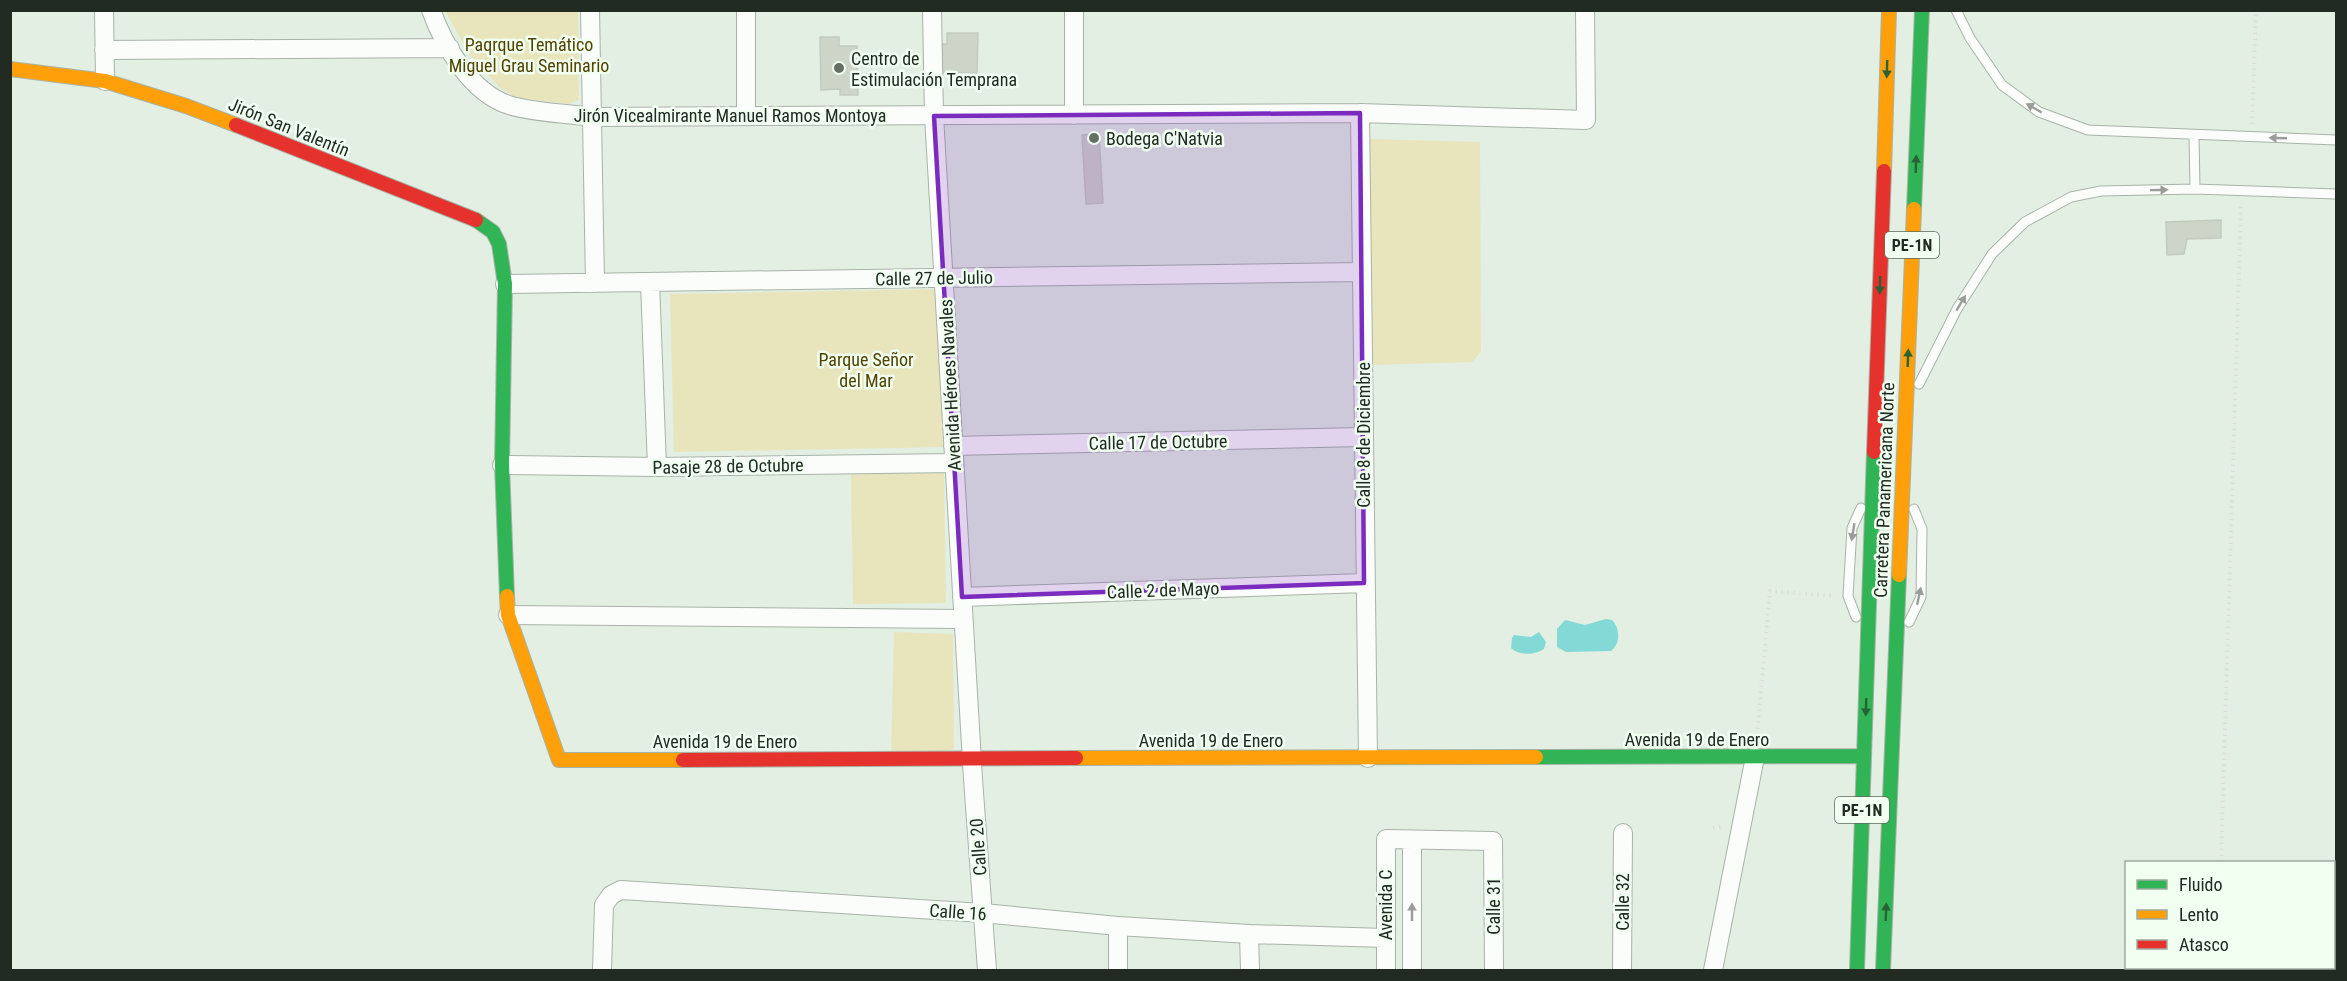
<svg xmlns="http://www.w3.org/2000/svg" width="2347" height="981" viewBox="0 0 2347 981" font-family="'Roboto Condensed',sans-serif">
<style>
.green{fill:#e8e5bc}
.water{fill:#83d9d5}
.building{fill:#cdd4c8;stroke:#c3cbbf;stroke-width:1.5}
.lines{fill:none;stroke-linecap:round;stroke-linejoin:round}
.lane-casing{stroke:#a8b3a8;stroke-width:11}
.street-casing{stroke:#a8b3a8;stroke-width:20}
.fast-casing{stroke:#a8b3a8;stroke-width:16}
.slow-casing{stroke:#a8b3a8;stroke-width:16}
.jam-casing{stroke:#a8b3a8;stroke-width:16}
.path{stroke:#dbdfdb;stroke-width:4;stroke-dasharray:1.5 4.5;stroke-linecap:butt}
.lane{stroke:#fbfdfb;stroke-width:9}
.street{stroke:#fbfdfb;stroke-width:18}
.fast{stroke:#30b455;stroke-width:14}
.slow{stroke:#ff9f0a;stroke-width:14}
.jam{stroke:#e5322d;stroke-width:14}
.oneway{fill:#286236}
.oneway2{fill:#999e99}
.marked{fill:#7b2cbf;fill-opacity:0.2;stroke:#7b2cbf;stroke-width:4.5;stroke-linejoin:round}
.poi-dot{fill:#657065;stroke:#f0fff0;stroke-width:2}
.labels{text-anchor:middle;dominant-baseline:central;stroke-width:5;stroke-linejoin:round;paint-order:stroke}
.shield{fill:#f0fff0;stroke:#606b60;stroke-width:1.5}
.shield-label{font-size:16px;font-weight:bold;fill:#222b22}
.park-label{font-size:18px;fill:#514300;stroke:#f0fff0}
.poi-label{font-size:18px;fill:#222b22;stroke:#f0fff0;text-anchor:start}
.street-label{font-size:18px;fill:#222b22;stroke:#f0fff0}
</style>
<rect width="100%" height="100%" fill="#e2efe2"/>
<!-- green -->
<path class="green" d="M445 11H578L579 100 568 104 518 98 500 88 469 54Z
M1368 139 1480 142 1481 351 1472 362 1370 365Z
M944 289 948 447 674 452 670 294Z
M944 473 946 603 853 604 851 474Z
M894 632 953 634 954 749 891 761Z"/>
<!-- water -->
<path class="water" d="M1606 619 1612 620C1620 628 1621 643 1611 651L1566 652 1557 647V629L1565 620 1585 625Z
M1539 632 1546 642 1544 649C1535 655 1519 656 1511 648L1512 638 1514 635 1531 637Z"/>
<!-- building -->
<path class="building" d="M947 33H978L977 73 939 72 940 44H947Z
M820 37H839V46H857L858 95H840V89L821 90Z
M1099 134 1103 203 1086 204 1082 135Z
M2221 220V238L2187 239 2184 254 2167 255 2166 222Z"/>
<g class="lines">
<defs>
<path id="lane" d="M1956 10 1970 38 2002 85 2039 112 2088 130 2336 140
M2194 135 2195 189
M1919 384 1957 309 1992 254 2025 222 2071 197 2101 191 2195 189 2336 194
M1856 617 1848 596 1852 528 1861 508
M1909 622 1921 597 1922 529 1914 509"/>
<path id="street" d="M104 10 105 81
M431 10C444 46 471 93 509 105 534 113 567 113 592 117L1360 113 1586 120 1585 10
M590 10 595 283
M932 10 934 116 973 779 987 970
M1074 10V115
M104 50 450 48
M1360 113 1368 758
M746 116V10
M650 282 657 467
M505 284 1362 272
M953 446 1363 437
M502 465 657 467 954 463
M962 597 1364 583
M508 615 963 619
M1412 841V970
M1118 926V970
M1249 934 1250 970
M602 970 604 905 611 895 621 890 983 913 1118 926 1249 934 1385 938
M1386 970V839L1493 841 1494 970
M1622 970 1623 833
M1713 970 1755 757"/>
<path id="fast" d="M1914 209 1922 10
M476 220 493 232 499 244 505 284 502 465 507 596
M1536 757 1864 756
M1857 970 1874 452
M1883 970 1899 575"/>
<path id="slow" d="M10 69 105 81 186 106 236 125
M1884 171 1889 10
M1899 575 1914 209
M507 596 508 615 559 760H683
M1076 758 1536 757"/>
<path id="jam" d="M236 125 476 220
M1874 452 1884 171
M683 760 1076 758"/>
</defs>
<!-- lane casing -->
<use href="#lane" class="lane-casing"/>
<!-- street casing -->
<use href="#street" class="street-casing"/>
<!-- fast casing -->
<use href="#fast" class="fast-casing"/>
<!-- slow casing -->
<use href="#slow" class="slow-casing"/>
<!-- jam casing -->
<use href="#jam" class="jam-casing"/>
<!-- path -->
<path class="path" d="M2252 124 2256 10
M1757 735 1770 591 1834 596
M1713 828 1724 827
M2221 862 2241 204
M2218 970V968"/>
<!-- lane -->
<use href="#lane" class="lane"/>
<!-- street -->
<use href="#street" class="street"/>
<!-- fast -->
<use href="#fast" class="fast"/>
<!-- slow -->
<use href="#slow" class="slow"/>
<!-- jam -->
<use href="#jam" class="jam"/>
</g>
<!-- one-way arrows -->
<defs><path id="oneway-solid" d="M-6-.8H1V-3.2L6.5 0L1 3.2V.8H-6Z" transform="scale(1.5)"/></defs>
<g class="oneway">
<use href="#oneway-solid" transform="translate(1887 69) rotate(92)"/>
<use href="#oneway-solid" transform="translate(1916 164) rotate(-88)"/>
<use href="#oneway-solid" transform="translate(1880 285) rotate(92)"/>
<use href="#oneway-solid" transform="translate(1908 358) rotate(-88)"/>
<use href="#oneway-solid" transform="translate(1866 707) rotate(92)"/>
<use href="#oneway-solid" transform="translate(1886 912) rotate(-88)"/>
</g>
<g class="oneway2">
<use href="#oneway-solid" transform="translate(2034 108) rotate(-150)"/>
<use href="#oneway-solid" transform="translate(2278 138) rotate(-178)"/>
<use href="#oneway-solid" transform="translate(2159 190) rotate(-1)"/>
<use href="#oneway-solid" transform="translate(1961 303) rotate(-59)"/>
<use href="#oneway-solid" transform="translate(1853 532) rotate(99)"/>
<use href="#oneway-solid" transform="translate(1919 596) rotate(-78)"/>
<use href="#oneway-solid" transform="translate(1412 912) rotate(-90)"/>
</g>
<!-- marked area -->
<path class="marked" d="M1360 113 1364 583 962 597 934 116Z"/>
<!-- markers -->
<g class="poi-dot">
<circle cx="839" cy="68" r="6"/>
<circle cx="1094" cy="138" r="6"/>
</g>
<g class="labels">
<!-- shield labels -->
<g class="shield">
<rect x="1885" y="232" width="54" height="26" rx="4.5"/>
<rect x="1835" y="797" width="54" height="26" rx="4.5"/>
</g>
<g class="shield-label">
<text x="1912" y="245">PE-1N</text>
<text x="1862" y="810">PE-1N</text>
</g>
<!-- park labels -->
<g class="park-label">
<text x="529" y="44">Paqrque Temático<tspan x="529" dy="21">Miguel Grau Seminario</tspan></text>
<text x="866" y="359">Parque Señor<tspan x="866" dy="21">del Mar</tspan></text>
</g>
<!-- poi labels -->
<g class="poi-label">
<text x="851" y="58">Centro de<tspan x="851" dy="21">Estimulación Temprana</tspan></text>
<text x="1106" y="138">Bodega C'Natvia</text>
</g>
<!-- street labels -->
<g class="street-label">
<text x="730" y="115">Jirón Vicealmirante Manuel Ramos Montoya</text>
<text transform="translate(289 127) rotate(22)">Jirón San Valentín</text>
<text transform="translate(934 278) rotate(-1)">Calle 27 de Julio</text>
<text transform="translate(950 385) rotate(-93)">Avenida Héroes Navales</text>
<text transform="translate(1363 435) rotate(-90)">Calle 8 de Diciembre</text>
<text transform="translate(1158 442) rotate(-1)">Calle 17 de Octubre</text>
<text transform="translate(728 466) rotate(-1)">Pasaje 28 de Octubre</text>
<text transform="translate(1884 490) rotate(-88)">Carretera Panamericana Norte</text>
<text transform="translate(1163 590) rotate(-2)">Calle 2 de Mayo</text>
<text x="1697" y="739">Avenida 19 de Enero</text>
<text x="1211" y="740">Avenida 19 de Enero</text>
<text x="725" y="741">Avenida 19 de Enero</text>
<text transform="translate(978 847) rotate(-94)">Calle 20</text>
<text transform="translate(1622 902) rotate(-90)">Calle 32</text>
<text transform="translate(1385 905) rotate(-90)">Avenida C</text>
<text transform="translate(1493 906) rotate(-90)">Calle 31</text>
<text transform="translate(958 912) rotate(4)">Calle 16</text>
</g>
</g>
<!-- border -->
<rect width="2347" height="981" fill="none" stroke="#222b22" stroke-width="24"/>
<!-- legend -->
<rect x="2125" y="861" width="210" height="108" fill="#f0fff0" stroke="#9eaa9e" stroke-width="1.5"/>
<rect x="2137" y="880" width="30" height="9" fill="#30b455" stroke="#9eaa9e" stroke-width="1.5"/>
<text x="2179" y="891" font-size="18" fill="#222b22">Fluido</text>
<rect x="2137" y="910" width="30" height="9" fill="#ff9f0a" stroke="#9eaa9e" stroke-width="1.5"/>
<text x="2179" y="921" font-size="18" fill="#222b22">Lento</text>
<rect x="2137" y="940" width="30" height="9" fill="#e5322d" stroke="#9eaa9e" stroke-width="1.5"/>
<text x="2179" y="951" font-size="18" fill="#222b22">Atasco</text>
</svg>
